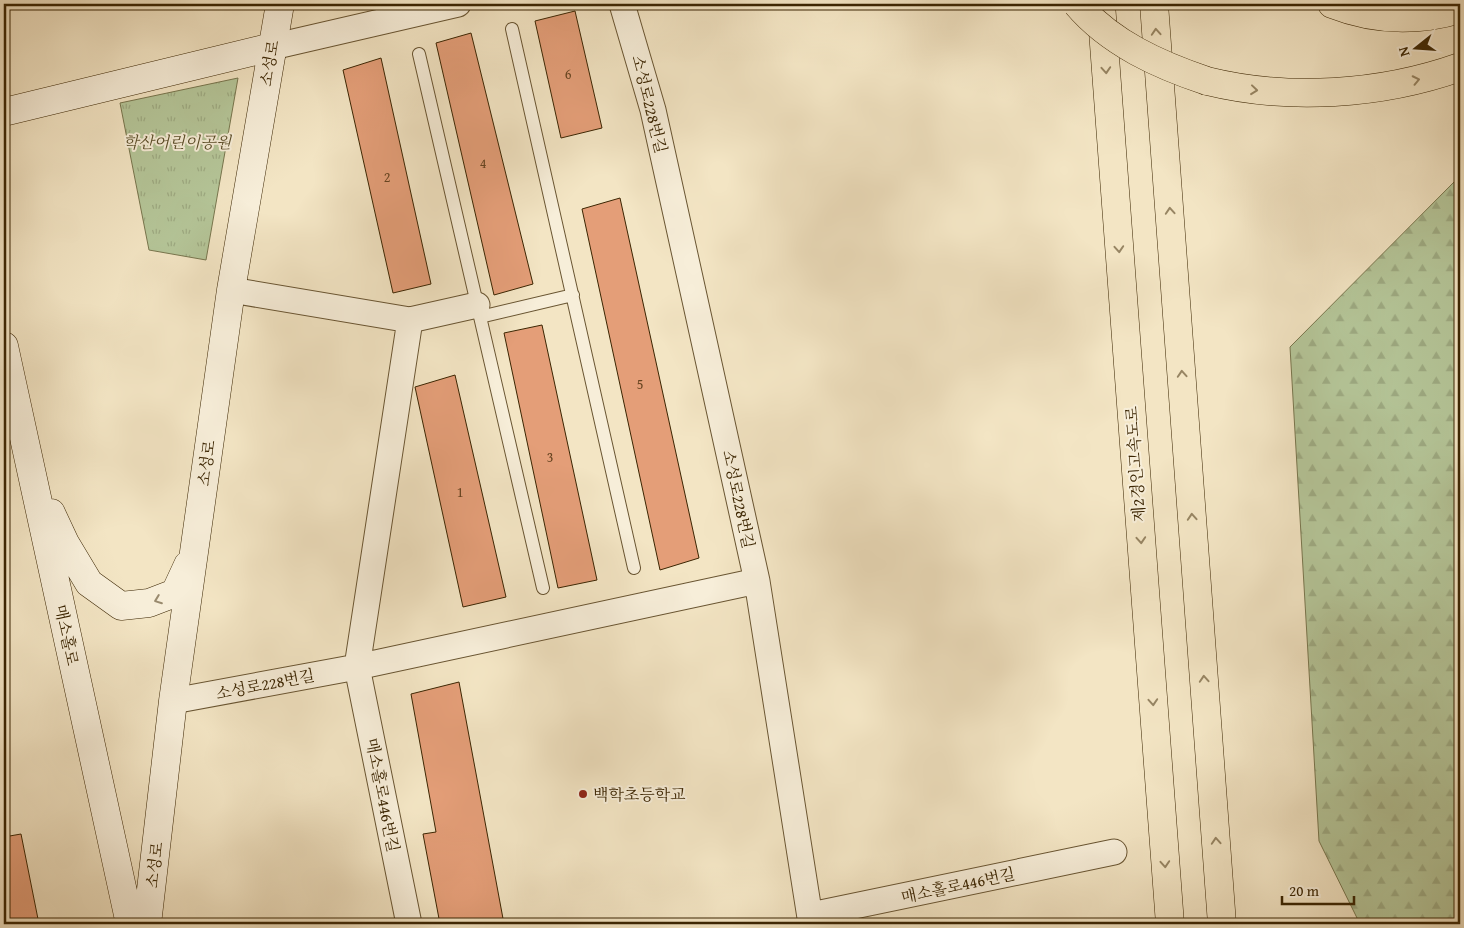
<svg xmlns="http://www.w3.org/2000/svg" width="1464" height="928" viewBox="0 0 1464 928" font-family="'Gentium Book Plus','Noto Serif KR',serif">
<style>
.forest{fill:url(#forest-firs);stroke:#78764e}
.park{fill:url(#park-tufts);stroke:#78764e}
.building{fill:#e49e78;stroke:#3b2502}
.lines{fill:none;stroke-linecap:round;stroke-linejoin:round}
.lane-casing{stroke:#695532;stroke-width:14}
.street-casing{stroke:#695532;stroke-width:27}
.secondary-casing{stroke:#3b2502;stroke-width:29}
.highway-casing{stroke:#3b2502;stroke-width:29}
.lane{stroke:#f7eed9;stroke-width:12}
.street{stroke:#f7eed9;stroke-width:25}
.secondary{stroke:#f7eed9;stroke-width:28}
.highway{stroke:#f3e5c4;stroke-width:28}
.highway-bridge-casing{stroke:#3b2502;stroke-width:29;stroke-linecap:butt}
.highway-bridge{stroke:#f3e5c4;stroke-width:28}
.oneway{stroke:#978563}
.oneway2{stroke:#998a6e}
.poi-dot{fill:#8f2418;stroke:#f7eed9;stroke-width:2}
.labels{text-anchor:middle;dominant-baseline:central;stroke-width:4;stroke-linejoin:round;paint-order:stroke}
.number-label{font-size:14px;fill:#654320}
.street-label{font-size:16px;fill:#3b2502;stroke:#f7eed9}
.park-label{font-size:16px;font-style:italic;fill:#5a4d28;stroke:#f7eed9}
.poi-label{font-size:16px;fill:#3b2502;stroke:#f7eed9;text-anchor:start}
</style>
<defs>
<pattern id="forest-firs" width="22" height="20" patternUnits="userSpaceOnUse" patternTransform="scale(1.25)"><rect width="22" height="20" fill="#b5c699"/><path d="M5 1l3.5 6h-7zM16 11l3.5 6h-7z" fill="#9daa82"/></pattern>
<pattern id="park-tufts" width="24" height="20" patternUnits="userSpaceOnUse" patternTransform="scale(1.25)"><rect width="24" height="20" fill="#b5c699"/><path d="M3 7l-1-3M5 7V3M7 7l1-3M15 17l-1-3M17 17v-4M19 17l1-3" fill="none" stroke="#9daa82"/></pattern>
</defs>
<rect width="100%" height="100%" fill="#f3e5c4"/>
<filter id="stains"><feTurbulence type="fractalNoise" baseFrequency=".004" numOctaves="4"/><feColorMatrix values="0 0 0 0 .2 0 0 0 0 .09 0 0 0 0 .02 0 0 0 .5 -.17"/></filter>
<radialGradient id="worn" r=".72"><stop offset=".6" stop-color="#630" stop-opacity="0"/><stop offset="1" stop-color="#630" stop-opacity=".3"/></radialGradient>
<!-- forest -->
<path class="forest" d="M1454 182 1460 183V924H1360L1319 841 1290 347Z"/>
<!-- park -->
<path class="park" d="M238 78 206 260 149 250 120 103Z"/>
<!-- building -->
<path class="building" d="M575 11 602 128 561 138 535 21Z
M471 33 533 284 494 295 436 43Z
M381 58 431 284 393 293 343 70Z
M620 198 699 558 660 570 582 209Z
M542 325 597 580 558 588 504 333Z
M455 375 506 597 463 607 415 387Z
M459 682 504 924H440L423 834 436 832 411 694Z
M21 834 39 924H4V837Z"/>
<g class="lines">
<defs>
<path id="lane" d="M512 29 634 568
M419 54 543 588
M480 317 573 295"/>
<path id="street" d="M622 4 653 110 757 581 811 924
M272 47 458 4
M231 290 410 320 477 305
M173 701 357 667 757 581
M811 915 1114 852
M409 924 357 667 410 320"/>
<path id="secondary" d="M4 112 272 47
M4 346 130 924
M51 513 65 543 89 583 121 606 149 603 175 593 188 565
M147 924 173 701 231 290 280 4"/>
<path id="highway" d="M1101 4 1170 924
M1154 4 1222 924
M1332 4C1375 21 1417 22 1460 9
M1207 81C1288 101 1381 95 1460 67"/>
</defs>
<!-- lane casing -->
<use href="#lane" class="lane-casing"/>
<!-- street casing -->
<use href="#street" class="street-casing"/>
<!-- secondary casing -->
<use href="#secondary" class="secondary-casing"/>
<!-- highway casing -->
<use href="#highway" class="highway-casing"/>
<!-- lane -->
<use href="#lane" class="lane"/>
<!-- street -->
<use href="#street" class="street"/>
<!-- secondary -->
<use href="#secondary" class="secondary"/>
<!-- highway -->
<use href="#highway" class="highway"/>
<defs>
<path id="highway-bridge" d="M1077 4C1110 43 1159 65 1207 81"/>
</defs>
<!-- highway-bridge casing -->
<use href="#highway-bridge" class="highway-bridge-casing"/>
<!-- highway-bridge -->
<use href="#highway-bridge" class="highway-bridge"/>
</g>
<!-- one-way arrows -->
<defs><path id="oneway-chevron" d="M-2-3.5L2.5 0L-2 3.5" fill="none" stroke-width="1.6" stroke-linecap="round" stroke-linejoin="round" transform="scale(1.25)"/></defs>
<g class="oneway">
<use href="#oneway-chevron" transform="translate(1156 32) rotate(-94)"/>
<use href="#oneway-chevron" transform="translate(1106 70) rotate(86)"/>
<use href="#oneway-chevron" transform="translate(1416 80) rotate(-12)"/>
<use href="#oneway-chevron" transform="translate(1254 90) rotate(6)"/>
<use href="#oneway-chevron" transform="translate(1170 211) rotate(-94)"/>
<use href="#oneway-chevron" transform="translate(1119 249) rotate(86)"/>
<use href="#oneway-chevron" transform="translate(1182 374) rotate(-94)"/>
<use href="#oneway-chevron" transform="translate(1192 517) rotate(-94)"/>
<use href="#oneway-chevron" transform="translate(1141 540) rotate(86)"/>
<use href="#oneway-chevron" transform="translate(1204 679) rotate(-94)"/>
<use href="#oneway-chevron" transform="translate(1153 702) rotate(86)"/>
<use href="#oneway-chevron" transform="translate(1216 841) rotate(-94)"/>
<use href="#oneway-chevron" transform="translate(1165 864) rotate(86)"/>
</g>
<use class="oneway2" href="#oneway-chevron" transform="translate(158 600) rotate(159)"/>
<!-- markers -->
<circle class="poi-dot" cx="583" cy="794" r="5"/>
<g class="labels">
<!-- number labels -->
<g class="number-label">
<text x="568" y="74">6</text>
<text x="483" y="163">4</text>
<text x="387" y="177">2</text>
<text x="640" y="384">5</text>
<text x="550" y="457">3</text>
<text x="460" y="492">1</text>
</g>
<!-- street labels -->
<g class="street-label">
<text transform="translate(269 63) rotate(-80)">소성로</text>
<text transform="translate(650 104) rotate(76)">소성로228번길</text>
<text transform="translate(206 463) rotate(-82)">소성로</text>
<text transform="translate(1135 464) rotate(-94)">제2경인고속도로</text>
<text transform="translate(739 499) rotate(78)">소성로228번길</text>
<text transform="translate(67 635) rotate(78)">매소홀로</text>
<text transform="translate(265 684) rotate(-11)">소성로228번길</text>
<text transform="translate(383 795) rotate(79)">매소홀로446번길</text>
<text transform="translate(154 865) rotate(-83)">소성로</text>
<text transform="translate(958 885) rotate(-12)">매소홀로446번길</text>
</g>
<!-- park labels -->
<g class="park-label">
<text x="177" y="142">학산어린이공원</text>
</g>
<!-- poi labels -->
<g class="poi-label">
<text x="593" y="794">백학초등학교</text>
</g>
</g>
<!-- margin -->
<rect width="1464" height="928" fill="none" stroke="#f3e5c4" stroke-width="20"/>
<rect x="5" y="5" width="1454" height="918" fill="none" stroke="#3b2502" stroke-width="2.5"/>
<rect x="10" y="10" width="1444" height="908" fill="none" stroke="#3b2502"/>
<!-- north arrow -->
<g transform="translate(1416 48) rotate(253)" stroke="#f7eed9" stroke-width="4" paint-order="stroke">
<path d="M0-4L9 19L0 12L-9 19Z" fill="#3b2502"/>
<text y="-8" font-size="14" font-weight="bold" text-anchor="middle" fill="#3b2502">N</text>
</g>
<!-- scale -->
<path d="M1282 896v8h72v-8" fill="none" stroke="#3b2502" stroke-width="2.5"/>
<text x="1289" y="896" font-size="15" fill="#3b2502" stroke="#f7eed9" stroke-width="4" paint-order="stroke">20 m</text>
<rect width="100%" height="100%" filter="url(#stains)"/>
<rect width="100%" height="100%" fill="url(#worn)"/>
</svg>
